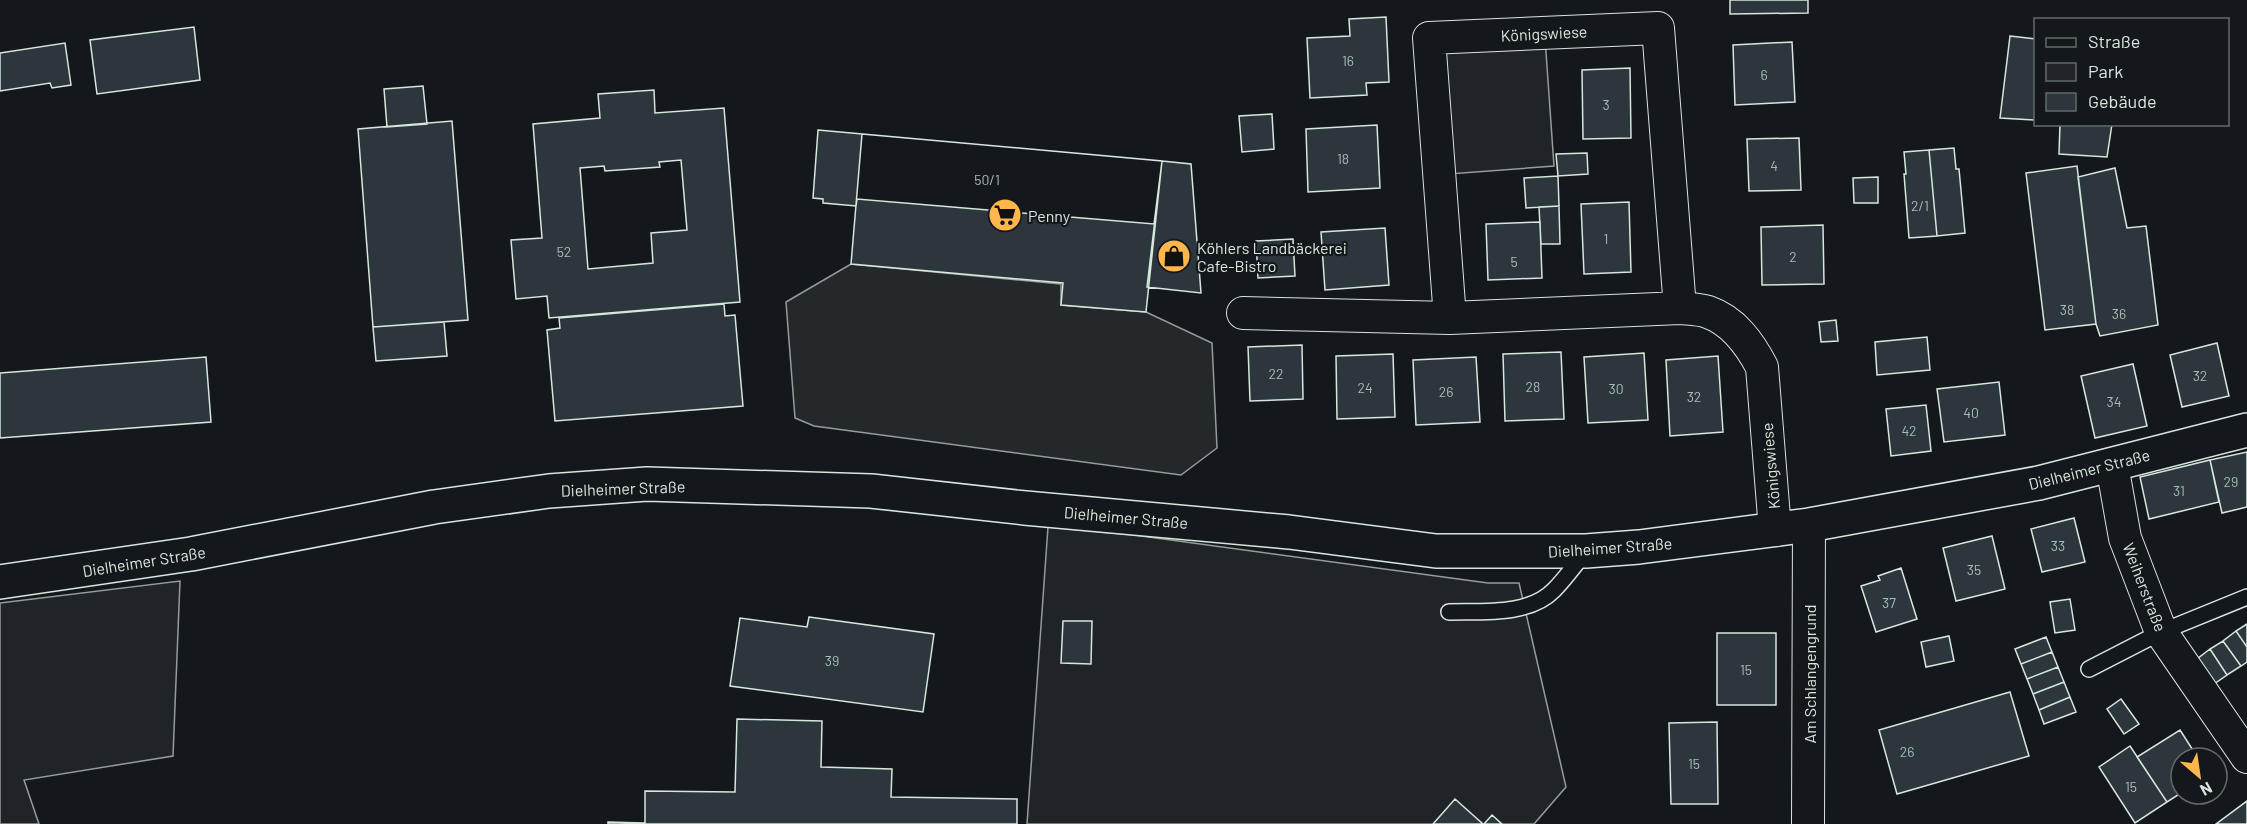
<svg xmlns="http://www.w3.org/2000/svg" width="2247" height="824" viewBox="0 0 2247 824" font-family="Barlow,sans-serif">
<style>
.green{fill:#202428;stroke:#939e99;stroke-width:1.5}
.parking{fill:#24282b;stroke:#939e99;stroke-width:1.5}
.building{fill:#2c363c;stroke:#d8e6dc;stroke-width:1.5;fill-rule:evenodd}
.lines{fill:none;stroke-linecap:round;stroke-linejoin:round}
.service-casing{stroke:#d8e6dc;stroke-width:18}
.minor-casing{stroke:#d8e6dc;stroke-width:34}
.secondary-casing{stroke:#d8e6dc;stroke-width:36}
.service{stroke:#14181c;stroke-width:15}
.minor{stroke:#14181c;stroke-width:32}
.secondary{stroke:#14181c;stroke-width:33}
.labels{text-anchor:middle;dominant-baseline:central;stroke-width:4.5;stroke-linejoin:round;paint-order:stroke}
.number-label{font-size:14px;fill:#adbab4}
.street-label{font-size:16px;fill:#d8e6dc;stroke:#14181c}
.poi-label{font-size:16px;fill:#d8e6dc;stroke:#14181c;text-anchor:start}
</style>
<rect width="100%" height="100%" fill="#14181c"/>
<!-- green -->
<path class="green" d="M1545 38 1554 166 1449 174 1439 47Z
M1048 527 1134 535 1488 583H1519L1566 787 1534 824H1027Z
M180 581 173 756 24 780 39 824H0V603Z"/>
<!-- parking -->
<path class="parking" d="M851 264 1061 284V305L1146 312 1212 343 1217 448 1181 475 814 426 795 418 786 302Z"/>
<!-- building -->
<path class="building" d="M1730 0H1808V13L1730 14Z
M1386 17 1389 82 1366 83 1367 95 1310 98 1307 38 1350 36 1349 19Z
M194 27 200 80 97 94 90 40Z
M2010 36 2036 39V120L2000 118Z
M1792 42 1795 102 1735 105 1733 45Z
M65 43 71 85 52 88 50 83 0 91V53Z
M1630 68 1631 138 1583 139 1582 70Z
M423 86 427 124 387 127 384 89Z
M654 90 655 113 724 108 740 302 549 318 547 296 516 299 511 240 542 238 533 124 600 118 598 94ZM681 160 687 230 651 233 653 263 588 269 580 168 604 166 605 171 660 167 659 162Z
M1272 114 1274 149 1242 152 1239 116Z
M452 121 468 320 373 327 358 129Z
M2060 124H2112L2107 157 2059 154Z
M1377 125 1380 188 1308 192 1306 129Z
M818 130 1162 161 1154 224 857 199 856 206 823 203V199L813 198Z
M862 134 1162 161 1146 312 1061 305 1063 283 851 264Z
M1799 138 1801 190 1749 191 1747 139Z
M1954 148 1956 169H1959L1965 233 1937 236 1929 150Z
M1929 150 1937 236 1909 238 1904 174H1906L1904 152Z
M1587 153 1588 174 1558 176 1556 154Z
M1162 161 1191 164 1201 293 1147 287Z
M2077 166 2096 324 2045 330 2026 173Z
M2115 168 2127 228 2146 226 2158 325 2100 336 2096 324 2078 177Z
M1558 176 1559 206 1526 208 1524 178Z
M1878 177V203H1854L1853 178Z
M1629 202 1631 272 1584 274 1581 204Z
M1559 206 1560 244H1541L1539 207Z
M1540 222 1542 278 1488 280 1486 224Z
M1823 225 1824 284 1762 285 1761 227Z
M1385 228 1389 285 1325 290 1321 232Z
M1293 239 1295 276 1258 278 1256 241Z
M724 304 725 316 735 315 743 406 555 421 547 330 560 328 559 318Z
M1836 320 1838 341 1821 342 1819 322Z
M444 322 447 356 376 361 373 327Z
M1927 337 1930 370 1877 375 1875 342Z
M2217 343 2229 396 2182 407 2170 355Z
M1302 345 1303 399 1250 401 1248 347Z
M1561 352 1564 419 1505 421 1503 354Z
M1644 353 1648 420 1588 423 1584 357Z
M1393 354 1395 417 1337 419 1336 356Z
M1718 356 1723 432 1670 436 1666 360Z
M206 357 211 422 0 438V373Z
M1476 357 1480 422 1416 425 1413 360Z
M2133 364 2147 426 2095 438 2081 376Z
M1999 382 2005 435 1944 442 1937 389Z
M1926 405 1931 451 1891 456 1886 409Z
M2247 452V507L2222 513 2210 460Z
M2210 460 2219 502 2149 519 2140 477Z
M2074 518 2085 562 2042 572 2031 529Z
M1992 536 2005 589 1956 601 1943 548Z
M1901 568 1917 619 1876 632 1861 586 1880 580 1878 576Z
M2070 599 2075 630 2055 633 2050 602Z
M809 617 934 634 923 712 730 686 740 618 807 627Z
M1063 621H1092L1091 664 1061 663Z
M2247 624V647L2236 631Z
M2236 631 2247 647V662L2241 666 2223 641Z
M1717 633H1776V705H1717Z
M1949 636 1954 661 1926 667 1921 642Z
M2046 637 2052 652 2021 664 2015 649Z
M2223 641 2241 666 2227 675 2210 649Z
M2210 649 2227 675 2214 684 2197 659Z
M2052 652 2058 667 2027 679 2021 664Z
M2058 667 2064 682 2033 694 2027 679Z
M2064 682 2070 697 2039 710 2033 694Z
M2010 692 2029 756 1897 794 1879 730Z
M2070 697 2076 712 2044 724 2039 710Z
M2121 699 2139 724 2124 734 2107 709Z
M737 719 822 721 821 767 892 769 891 797 1017 799V824H608V822L645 823V791L735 792Z
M1717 722 1718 804H1671L1669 723Z
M2180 730 2198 758H2181V793L2167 802 2137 757Z
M2130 746 2167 802 2135 823 2099 767Z
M1455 799 1483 824H1433Z
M2247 801V824H2216Z
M1492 815 1502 824H1484Z"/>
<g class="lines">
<defs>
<path id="service" d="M1449 612C1482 611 1529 616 1554 590 1565 579 1574 566 1584 554
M2089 669 2161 632 2247 597"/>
<path id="minor" d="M1243 313 1450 318 1680 308C1689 309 1699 309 1708 312 1734 321 1750 344 1762 367L1775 530
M1450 318 1429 38 1658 28 1680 308
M2112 465 2125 538 2161 632 2247 757
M1808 824 1809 525"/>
<path id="secondary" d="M0 582 191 554 434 507 549 491 647 484 871 491 1025 508 1289 532 1436 551H1586L1639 547 1809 525 2039 483 2247 430"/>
</defs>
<!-- service casing -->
<use href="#service" class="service-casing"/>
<!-- minor casing -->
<use href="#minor" class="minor-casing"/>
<!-- secondary casing -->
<use href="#secondary" class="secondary-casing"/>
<!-- service -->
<use href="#service" class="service"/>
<!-- minor -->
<use href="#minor" class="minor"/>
<!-- secondary -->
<use href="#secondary" class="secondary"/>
</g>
<!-- icons -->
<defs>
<symbol id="supermarket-disc" viewBox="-11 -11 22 22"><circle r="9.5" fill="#ffb74d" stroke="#14181c"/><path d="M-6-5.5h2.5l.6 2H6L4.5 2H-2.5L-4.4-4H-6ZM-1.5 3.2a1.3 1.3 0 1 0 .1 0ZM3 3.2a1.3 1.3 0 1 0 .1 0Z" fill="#111"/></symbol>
<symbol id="shop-disc" viewBox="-11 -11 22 22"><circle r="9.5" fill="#ffb74d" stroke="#14181c"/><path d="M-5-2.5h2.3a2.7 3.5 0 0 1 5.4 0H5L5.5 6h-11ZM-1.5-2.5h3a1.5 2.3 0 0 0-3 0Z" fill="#111"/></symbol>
</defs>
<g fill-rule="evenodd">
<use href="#supermarket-disc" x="986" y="196" width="38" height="38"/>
<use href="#shop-disc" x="1155" y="237" width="38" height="38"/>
</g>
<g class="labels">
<!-- number labels -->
<g class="number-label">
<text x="1348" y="60">16</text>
<text x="1764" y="74">6</text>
<text x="1606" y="104">3</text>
<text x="1343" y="158">18</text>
<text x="1774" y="165">4</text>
<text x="987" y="179">50/1</text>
<text x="1920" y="205">2/1</text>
<text x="1606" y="238">1</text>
<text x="564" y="251">52</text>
<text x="1793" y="256">2</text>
<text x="1514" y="261">5</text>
<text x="2067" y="309">38</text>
<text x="2119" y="313">36</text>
<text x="1276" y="373">22</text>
<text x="2200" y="375">32</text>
<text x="1533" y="386">28</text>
<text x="1365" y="387">24</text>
<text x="1616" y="388">30</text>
<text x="1446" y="391">26</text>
<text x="1694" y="396">32</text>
<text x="2114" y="401">34</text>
<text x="1971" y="412">40</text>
<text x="1909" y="430">42</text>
<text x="2231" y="481">29</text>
<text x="2179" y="490">31</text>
<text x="2058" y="545">33</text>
<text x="1974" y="569">35</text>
<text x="1889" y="602">37</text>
<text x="832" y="660">39</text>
<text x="1746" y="669">15</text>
<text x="1907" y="751">26</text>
<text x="1694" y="763">15</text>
<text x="2131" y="786">15</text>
</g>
<!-- street labels -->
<g class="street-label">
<text transform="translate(1544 33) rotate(-3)">Königswiese</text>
<text transform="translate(1770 466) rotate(-95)">Königswiese</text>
<text transform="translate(2089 469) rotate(-14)">Dielheimer Straße</text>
<text transform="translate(623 488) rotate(-2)">Dielheimer Straße</text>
<text transform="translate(1126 517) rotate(5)">Dielheimer Straße</text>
<text transform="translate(1610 547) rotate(-4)">Dielheimer Straße</text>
<text transform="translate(144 561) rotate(-9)">Dielheimer Straße</text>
<text transform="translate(2145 587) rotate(69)">Weiherstraße</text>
<text transform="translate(1809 674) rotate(-90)">Am Schlangengrund</text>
</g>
<!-- poi labels -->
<g class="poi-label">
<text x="1028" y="215">Penny</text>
<text x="1197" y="247">Köhlers Landbäckerei<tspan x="1197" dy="18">Cafe-Bistro</tspan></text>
</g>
</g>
<!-- legend -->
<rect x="2034" y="18" width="195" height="108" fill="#14181c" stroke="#626a69" stroke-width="1.5"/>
<rect x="2046" y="38" width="30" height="9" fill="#14181c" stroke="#626a69" stroke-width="1.5"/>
<text x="2088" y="48" font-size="18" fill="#d8e6dc">Straße</text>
<rect x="2046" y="63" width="30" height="18" fill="#202428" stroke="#626a69" stroke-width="1.5"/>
<text x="2088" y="78" font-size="18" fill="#d8e6dc">Park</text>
<rect x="2046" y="93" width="30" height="18" fill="#2c363c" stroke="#626a69" stroke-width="1.5"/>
<text x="2088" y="108" font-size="18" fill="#d8e6dc">Gebäude</text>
<!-- north arrow -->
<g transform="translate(2199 776) rotate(151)"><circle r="28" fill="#14181c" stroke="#626a69" stroke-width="1.5"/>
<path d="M0-4.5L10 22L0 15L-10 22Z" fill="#ffb74d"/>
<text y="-9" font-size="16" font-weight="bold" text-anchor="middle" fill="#d8e6dc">N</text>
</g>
</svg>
